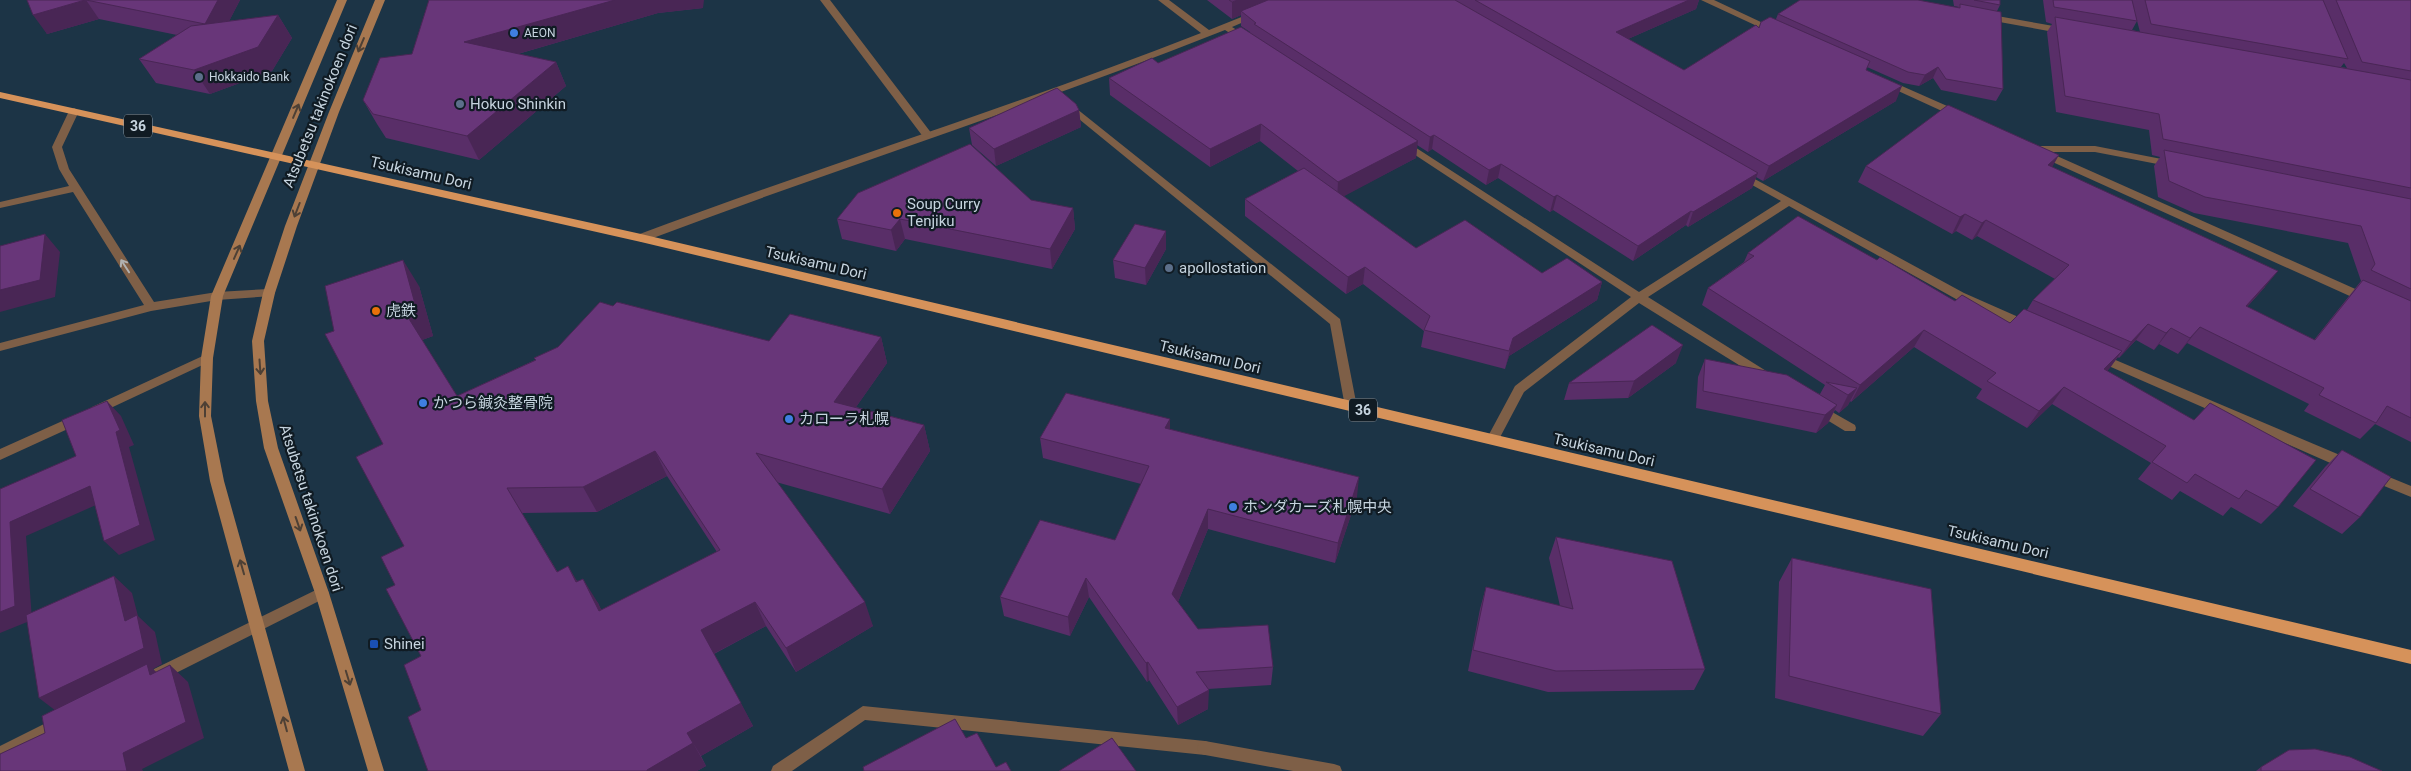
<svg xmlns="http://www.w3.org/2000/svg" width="2411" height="771" viewBox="0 0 2411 771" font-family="Roboto,'Noto Sans JP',sans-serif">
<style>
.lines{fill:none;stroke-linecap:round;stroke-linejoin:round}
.service{fill:#7e5f47;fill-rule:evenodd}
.minor{fill:#7e5f47;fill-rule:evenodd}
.secondary{fill:#a87850;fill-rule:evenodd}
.trunk{fill:#d6925a;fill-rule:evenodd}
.wall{fill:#592e68;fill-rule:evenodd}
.shaded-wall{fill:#492655}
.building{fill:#683679;stroke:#492655;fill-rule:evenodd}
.oneway{stroke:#4d4035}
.oneway2{stroke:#b0b1b1}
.shop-dot{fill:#3f7fe0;stroke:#101b23;stroke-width:2}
.service-dot{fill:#5c6f8a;stroke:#101b23;stroke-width:2}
.food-dot{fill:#e8710a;stroke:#101b23;stroke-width:2}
.transit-dot{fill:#1a4fb4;stroke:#101b23;stroke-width:2}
.labels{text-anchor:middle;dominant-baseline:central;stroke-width:4.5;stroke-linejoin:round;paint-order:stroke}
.far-poi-label{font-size:12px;fill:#c6d4df;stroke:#101b23;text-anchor:start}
.shield{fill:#101b23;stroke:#8f9ca7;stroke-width:1}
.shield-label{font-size:14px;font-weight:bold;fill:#c6d4df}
.poi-label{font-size:15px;fill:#c6d4df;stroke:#101b23;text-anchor:start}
.street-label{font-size:15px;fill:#c6d4df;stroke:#101b23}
</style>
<rect width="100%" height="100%" fill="#1c3446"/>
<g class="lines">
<!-- service -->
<path class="service" d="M820 0H830L932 134V138H924Z
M863 706 1205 741 1211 743 1213 748 1211 753 1205 755 865 720 792 771H771L773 766Z"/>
<!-- minor -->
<path class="minor" d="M1158 0H1169L1209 30 1254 12 1257 11 1262 14 1232 27 1248 37V41H1242L1225 30C1034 106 837 168 645 241L641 242 635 238 637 235C824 165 1015 106 1201 33Z
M1701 0H1714L1780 31 1775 34 1772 33Z
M1986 14 2065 28 2070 31 2065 34 1983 19 1981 17Z
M1886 79 1963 113 1964 115 1959 118 1955 117 1883 84 1881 82Z
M1067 101 1340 319 1357 407 1355 410H1347L1345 407 1330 324 1063 106V102Z
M74 108 79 111 62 147 69 169 154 302 217 292 269 289 273 290 275 293 273 296 217 300 151 311 0 351V343L144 305 73 192 0 208V202L69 186 59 169 52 147 69 111Z
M1404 140 1639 292 1781 201 1736 176V172L1740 171 1964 293 2032 323 2034 326 2032 329H2024L1956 299 1789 206 1648 297 1771 374 1773 377 1771 380H1763L1639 303 1524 392 1497 443H1487L1486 440 1515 386 1631 297 1400 145 1399 143Z
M2037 146H2095L2177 162V166L2173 167 2095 152H2048L2371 296 2373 299 2371 302H2363L2037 155 2032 149Z
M2099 353 2354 461 2356 465 2354 469H2344L2095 360 2093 357Z
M207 354 213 358 211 361 100 413H92L90 410 92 407Z
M1818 404 1855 425 1856 428 1855 431H1845L1814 412 1812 409 1814 406Z
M78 414 83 416 84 419 83 422 0 460V449Z
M2372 470 2411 486V497L2367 479 2365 475 2367 471Z
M322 587 327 589 329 593 327 597 164 679 159 681 154 679 151 674 154 669Z
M60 716 65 718 68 723 65 728 0 761V746Z
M1205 741 1334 764 1340 766 1342 771H1293L1205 755 1199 753 1197 748 1199 743Z"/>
<!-- secondary -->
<path class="secondary" d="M337 0H347L223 296 213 358 211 416 224 481 305 771H289L210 481 199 416 201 358 211 296Z
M375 0H385L339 112 297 226 275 293 264 341 268 401 278 448 329 593 384 771H368L315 593 264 448 256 401 252 341 263 293 285 226 329 112Z"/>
<!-- trunk -->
<path class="trunk" d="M0 92 641 234 2411 650V664L641 242 0 98Z"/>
</g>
<!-- wall -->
<path class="wall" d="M27 0H240L229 21 278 15 292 38 272 71 210 94 156 83 139 59 177 35 99 19 47 34Z
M429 0 703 8 658 13 518 54 556 62 566 86 479 160 386 138 377 124 363 100 412 54Z
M1207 0H1699L1696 9 1628 39 1684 70 1759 27 1761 22 1776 19 1778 14 1959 7 1954 6 1953 0H2000V5L1997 11 2003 89 1996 101 1941 90 1933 78 1919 86 1903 83 1867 67 1866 70 1896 101 1763 181 1756 177 1752 188 1688 227 1686 225 1633 261 1553 210 1550 212 1498 178 1486 185 1432 149 1428 152 1417 145 1416 158 1343 196 1416 248 1542 273 1602 282 1597 300 1509 356 1505 369 1421 347 1424 331 1363 284 1346 294 1245 216V199L1298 171 1260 141 1210 167 1110 95 1109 78 1158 63 1250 32 1241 26V15L1232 19Z
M2043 0H2411V442L2375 424 2360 439 2304 411 2309 404 2187 343 2178 354 2159 344 2154 350 2136 340 2119 358 2118 357 2107 371 2278 507 2261 524 2231 507 2223 516 2180 491 2172 500 2138 479 2151 463 2052 404 2027 428 1976 398 1982 389 1914 347 1851 402 1850 401 1848 405 1839 413 1835 410 1828 423 1816 433 1696 408 1698 377 1705 359 1820 394 1825 385 1702 305 1708 288 1744 262 1748 253 1877 260 1955 301 2010 323 2027 310 2033 300 2055 279 1977 236 1972 240 1956 231 1952 234 1858 182 1866 166 2052 167 2265 287 2247 307 2314 340 2361 281 2348 243 2194 213 2158 197 2154 166 2160 157 2152 155 2149 130 2056 112 2047 32 2052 24 2046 22ZM2132 2 2140 32 2132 30 2137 21ZM2344 63 2347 68 2341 67Z
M1079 110 1081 127 996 166 972 145 969 128Z
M1031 200 1073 208 1075 229 1052 269 905 239 896 251 842 239 837 219Z
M1166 231V249L1146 285 1115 278 1113 260Z
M419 286 433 336 422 340 457 396 535 360 558 347 613 306 769 341 881 337 887 363 856 407 924 425 930 451 890 514 776 482 873 626 796 672 766 626 714 654 753 726 701 756 706 766 697 771H428L421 710V656L395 585 404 546 383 444 334 331ZM667 476 717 552 601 610 598 603 578 581 557 571 522 513 597 512Z
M1676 363 1628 398 1564 400 1569 383Z
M1170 429 1357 497 1335 563 1208 529 1178 602 1198 629 1273 667 1271 685 1208 689V709L1178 725 1149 680 1147 682 1089 597 1070 636 1004 616 1000 597 1115 540 1141 484 1043 458 1040 438Z
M2342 450 2360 517 2342 534 2293 506 2325 467Z
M1556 537 1705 669 1694 690 1548 692 1468 671 1480 609 1486 587 1560 606 1549 558Z
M1792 558 1941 714 1923 736 1775 698 1779 582Z
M2261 767 2382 771H2256Z"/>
<!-- shaded-wall -->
<path class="shaded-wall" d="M86 0 99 19 47 34 33 15Z
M218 0H240L218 43 205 24Z
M615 0H704L703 8 658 13 476 66 464 42Z
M1238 0H1274L1241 11V15L1232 19V2Z
M1689 0H1699L1696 9 1612 46 1616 32Z
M278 15 292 38 272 71 210 94 194 70Z
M556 62 566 86 479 160 467 136Z
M1938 67 1933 78 1919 86 1925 75Z
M1902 86 1896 101 1763 181 1769 166Z
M1079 110 1081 127 996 166 994 149Z
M1261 124 1260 141 1210 167V149Z
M1434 135 1432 149 1428 152 1430 137Z
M1418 141 1416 158 1337 200 1338 182Z
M2059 155 2050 171 2048 165Z
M1501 164 1498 178 1486 185 1489 170Z
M1758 173 1752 188 1688 227 1693 212Z
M1557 195 1553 210 1550 212 1554 197Z
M1073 208 1075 229 1052 269 1050 249Z
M1691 211 1686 225 1633 261 1638 246Z
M1965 214 1956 231 1952 234 1960 217Z
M900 219 905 239 896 251 891 230Z
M1986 220 1977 236 1972 240 1982 223Z
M1166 231V249L1146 285 1145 268Z
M45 234 60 252 55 297 0 312V290Z
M403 260 419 286 433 336 422 340 406 314Z
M1365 267 1363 284 1346 294 1348 277Z
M2278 271 2265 287 2233 322 2246 306Z
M1602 282 1597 300 1509 356 1505 369 1513 338Z
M2148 324 2136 340 2119 358 2131 342Z
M2200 327 2187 343 2178 354 2190 338Z
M2171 328 2159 344 2154 350 2166 333Z
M1924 330 1914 347 1851 402 1860 385Z
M881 337 887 363 842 427 834 402Z
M1683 345 1676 363 1628 398 1634 381Z
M2122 351 2110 368 2092 387 2104 369Z
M2064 387 2052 404 2027 428 2039 411Z
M1857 388 1848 405 1839 413 1848 395Z
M107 401 121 416 134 445 129 447 155 540 119 555 104 541 116 432Z
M1837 405 1828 423 1816 433 1825 415Z
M1170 419V440L1165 428Z
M924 425 930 451 890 514 882 489Z
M655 451 667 476 597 512 583 487Z
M1359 477 1357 497 1335 563 1338 543Z
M90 486 105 501 26 536 32 620 0 633V612L10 522Z
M1208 509V529L1173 614 1172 594Z
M568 566 583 591 576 582Z
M114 576 132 593 138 616 155 632 162 664 153 669 165 680 150 675 60 714 39 698 125 621Z
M1086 578 1089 597 1070 636 1068 617Z
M583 579 598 603 614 635 599 611Z
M755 602 766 626 713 654 701 630Z
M865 602 873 626 796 672 786 648Z
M1148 662 1149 680 1147 682 1146 663Z
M170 665 188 682 204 738 142 769 143 771H127L123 753Z
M1209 690 1208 709 1178 725 1177 707Z
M741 703 753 726 701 756 687 733Z
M693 743 706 766 697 771H647V770Z"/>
<!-- building -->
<path class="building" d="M27 0H85L33 15Z
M86 0H218L205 24Z
M429 0H615L464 42 556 62 467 136 373 114 363 100 380 58 412 54Z
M1229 0H1238L1232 2Z
M1268 0H1455L1758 173 1693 212 1691 211 1638 246 1557 195 1554 197 1501 164 1489 170 1434 135 1430 137 1254 24 1256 23 1241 11Z
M1475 0H1689L1616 32 1684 70 1756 25 1759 28 1761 22 1770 17 1870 61 1866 70 1902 86 1769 166Z
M1800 0H1918L1960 8V4L2001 12 2003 89 1946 79 1938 67 1925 75 1908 72 1778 14Z
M1974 0H2000V5Z
M2053 0H2132L2137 21 2054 7Z
M2145 0H2323L2348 59 2151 24Z
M2336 0H2411V71L2362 62Z
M278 15 258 47 194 70 139 59 191 26Z
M2055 17 2411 80V188L2163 139 2159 114 2065 96Z
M1241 27 1418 141 1338 182 1261 124 1210 149 1109 78 1152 58 1158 63Z
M1057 88 1076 104 1079 110 994 149 969 128Z
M1948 105 2059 155 2048 165 2278 271 2246 306 2315 340 2363 280 2411 301V418L2387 406 2376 423 2319 395 2324 388 2200 327 2190 338 2171 328 2166 333 2148 324 2131 342 2033 300 2069 265 1986 220 1982 223 1965 214 1960 217 1866 166Z
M970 144 1031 200 1073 208 1050 249 900 219 891 230 837 219 858 193Z
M2164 150 2411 199V289L2371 270 2375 264 2361 226 2205 197 2169 181Z
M1304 168 1416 248 1465 220 1542 273 1567 258 1602 282 1513 338 1509 351 1424 330 1430 316 1365 267 1348 277 1245 199Z
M1798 216 1877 260 1880 257 1955 301 1962 295 2010 323 2024 309 2122 351 2104 369 2194 420 2210 403 2316 460 2278 507 2246 490 2239 499 2195 474 2187 483 2152 462 2166 446 2064 387 2039 411 1987 381 1996 373 1924 330 1860 385 1708 288 1754 256 1748 253Z
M1135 224 1166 231 1145 268 1113 260Z
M45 234 40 280 0 290V246Z
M403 260 417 311 406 314 457 396 536 360 534 358 558 347 600 302 613 306 617 302 769 341 790 314 881 337 834 402 924 425 882 489 756 453 865 602 786 648 755 602 701 630 741 703 687 733 693 743 647 770V771H428L408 717 421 710 404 665 421 656 386 589 395 585 381 557 404 546 356 457 383 444 325 334 334 331 325 286ZM655 451 720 550 599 611 583 579 576 582 568 566 557 572 507 488 583 487Z
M1652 325 1683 345 1634 381 1569 383Z
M1705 359 1787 375 1837 405 1825 415 1703 391Z
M1826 382 1857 388 1848 395Z
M1066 393 1170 419 1165 428 1359 477 1338 543 1208 509 1172 594 1198 629 1268 625 1273 667 1196 672 1209 690 1177 707 1148 662 1146 663 1086 578 1068 617 1000 597 1040 520 1115 540 1149 466 1040 438Z
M107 401 120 430 116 432 140 525 104 541 90 486 10 522 15 606 0 612V489L76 456 62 420Z
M2342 450 2391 477 2360 517 2310 489Z
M1556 537 1672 561 1705 669 1556 671 1473 650 1486 587 1573 609Z
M1792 558 1931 589 1941 714 1789 676Z
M114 576 125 621 137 615 144 648 39 698 26 615Z
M147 664 150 675 170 665 186 722 123 753 127 771H0V754L45 733 42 716Z
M955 719 966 738 977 733 996 767 1006 762 1011 771H864L863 767Z
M1112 738 1136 771H1059Z
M2315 749 2350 757 2382 771H2261V767L2289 750Z"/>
<!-- one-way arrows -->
<defs><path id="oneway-shaft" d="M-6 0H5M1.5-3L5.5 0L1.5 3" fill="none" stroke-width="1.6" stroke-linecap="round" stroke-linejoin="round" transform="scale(1.25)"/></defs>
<g class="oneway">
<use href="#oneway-shaft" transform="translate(361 45) rotate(113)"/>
<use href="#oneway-shaft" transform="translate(296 111) rotate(-67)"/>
<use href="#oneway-shaft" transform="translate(297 210) rotate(111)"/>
<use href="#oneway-shaft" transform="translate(237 252) rotate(-66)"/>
<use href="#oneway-shaft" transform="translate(260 367) rotate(86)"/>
<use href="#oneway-shaft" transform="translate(205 409) rotate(-90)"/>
<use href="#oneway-shaft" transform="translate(298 524) rotate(71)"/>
<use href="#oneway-shaft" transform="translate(242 567) rotate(-106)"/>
<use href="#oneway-shaft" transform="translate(348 678) rotate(73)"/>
<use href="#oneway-shaft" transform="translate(285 724) rotate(-105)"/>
</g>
<use class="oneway2" href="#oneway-shaft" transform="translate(125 266) rotate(-123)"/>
<!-- markers -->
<g class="shop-dot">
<circle cx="514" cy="33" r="5"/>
<circle cx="423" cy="403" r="5"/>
<circle cx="789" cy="419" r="5"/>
<circle cx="1233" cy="507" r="5"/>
</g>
<g class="service-dot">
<circle cx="199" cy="77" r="5"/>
<circle cx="460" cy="104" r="5"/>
<circle cx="1169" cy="268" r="5"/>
</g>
<g class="food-dot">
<circle cx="897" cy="213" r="5"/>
<circle cx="376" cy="311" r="5"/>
</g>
<rect class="transit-dot" x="369" y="639" width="10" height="10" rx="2.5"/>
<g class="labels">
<!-- far-poi labels -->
<g class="far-poi-label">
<text x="524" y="33">AEON</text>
<text x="209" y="77">Hokkaido Bank</text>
</g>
<!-- shield labels -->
<g class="shield">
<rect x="124" y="114.5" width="28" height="23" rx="4"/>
<rect x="1349" y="398.5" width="28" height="23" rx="4"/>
</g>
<g class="shield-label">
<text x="138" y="126">36</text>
<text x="1363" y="410">36</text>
</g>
<!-- poi labels -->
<g class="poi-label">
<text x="470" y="104">Hokuo Shinkin</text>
<text x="907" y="204">Soup Curry<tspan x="907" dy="17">Tenjiku</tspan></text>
<text x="1179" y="268">apollostation</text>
<text x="386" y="311">虎鉄</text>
<text x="433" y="403">かつら鍼灸整骨院</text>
<text x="799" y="419">カローラ札幌</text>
<text x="1243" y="507">ホンダカーズ札幌中央</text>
<text x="384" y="644">Shinei</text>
</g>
<!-- street labels -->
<g class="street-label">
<text transform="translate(320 106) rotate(-68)">Atsubetsu takinokoen dori</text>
<text transform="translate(421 173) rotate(13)">Tsukisamu Dori</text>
<text transform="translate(816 263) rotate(13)">Tsukisamu Dori</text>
<text transform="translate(1210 357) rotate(13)">Tsukisamu Dori</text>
<text transform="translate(1604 450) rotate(13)">Tsukisamu Dori</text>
<text transform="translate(311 508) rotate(72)">Atsubetsu takinokoen dori</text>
<text transform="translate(1998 542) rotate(13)">Tsukisamu Dori</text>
</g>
</g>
</svg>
